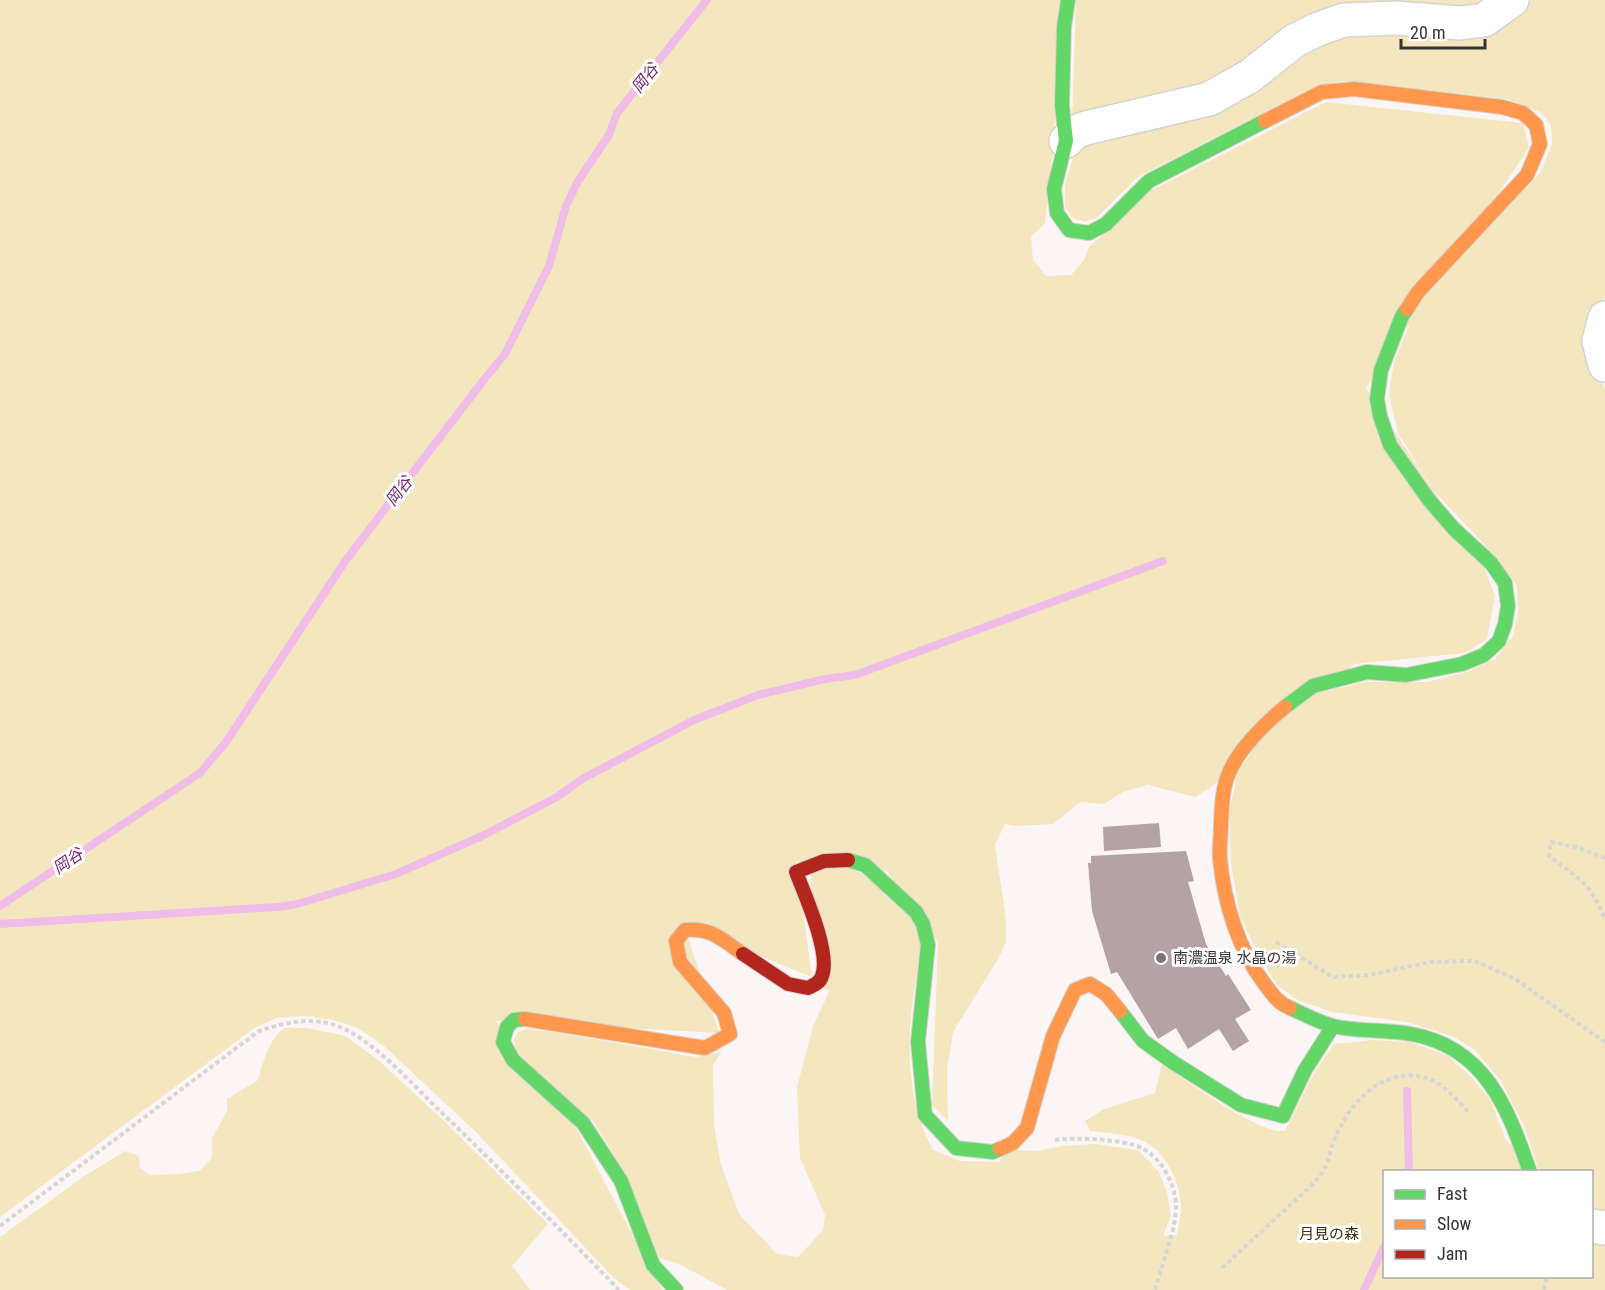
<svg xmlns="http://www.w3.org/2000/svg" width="1605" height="1290" viewBox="0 0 1605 1290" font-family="'Roboto Condensed','Noto Sans JP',sans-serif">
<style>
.green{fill:#f4e7bf}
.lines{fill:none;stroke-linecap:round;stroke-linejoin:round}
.stream{stroke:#f0bde8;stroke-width:8}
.building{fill:#b5a2a7}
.street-casing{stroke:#d6d2d1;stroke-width:36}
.fast-casing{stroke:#d6d2d1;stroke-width:16}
.slow-casing{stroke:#d6d2d1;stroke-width:16}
.jam-casing{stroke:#d6d2d1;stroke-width:16}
.path{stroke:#d8d6d5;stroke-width:4;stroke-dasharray:4.5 3;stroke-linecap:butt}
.street{stroke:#fefefe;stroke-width:33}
.fast{stroke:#63d668;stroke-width:14}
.slow{stroke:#ff974d;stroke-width:14}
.jam{stroke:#b3261e;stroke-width:14}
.poi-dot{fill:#7c7776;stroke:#fff;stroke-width:2}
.labels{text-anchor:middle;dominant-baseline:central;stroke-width:6;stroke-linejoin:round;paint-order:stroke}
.poi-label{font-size:15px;fill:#373332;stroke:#fff;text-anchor:start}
.park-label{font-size:15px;fill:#392f05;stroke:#fff}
.water-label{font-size:16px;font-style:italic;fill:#762470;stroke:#fff}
</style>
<rect width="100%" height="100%" fill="#fbf6f5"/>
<!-- green -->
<path class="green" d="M0 0H1060L1054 141 1045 223 1031 236 1033 260 1046 276 1071 275 1084 260 1089 247 1152 190 1326 102 1523 123 1529 148 1366 388 1484 567 1495 596 1487 639 1465 653 1354 664 1211 787 1195 797 1148 785 1123 792 1104 804 1080 802 1053 824 1014 826 1005 824 995 845 1006 920V943L997 961 953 1032 947 1069 948 1121 932 1105 938 942 887 871 796 861 812 977 684 925 719 1033 496 1021 577 1130 662 1290H630L615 1279 475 1131 385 1047 358 1028 333 1020 305 1016 277 1018 256 1027 0 1217Z
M1076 0H1496L1483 11 1392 9 1202 91 1072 121Z
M1525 0H1605V297C1585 334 1582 351 1605 388V1290H727L679 1264 660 1258 654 1249 628 1178 594 1122 516 1054 514 1039 518 1032 527 1029 554 1032 696 1057 721 1052 713 1066 714 1123 720 1162 739 1214 777 1254 798 1257 823 1230 825 1215 800 1158 797 1087 813 1026 830 990 822 988C849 956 806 910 811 874 845 855 868 876 892 898 903 908 916 919 919 934 923 954 916 978 913 998 906 1051 908 1102 933 1150L960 1161 999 1162 1003 1155 1014 1150 1037 1151 1062 1146 1095 1144 1138 1150 1159 1172 1167 1192 1171 1215 1163 1236 1177 1235C1178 1227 1180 1219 1181 1211 1182 1185 1167 1151 1141 1140 1126 1134 1107 1133 1090 1131L1085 1121 1104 1109 1155 1093 1162 1064C1188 1081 1257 1134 1285 1131L1313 1075 1334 1044 1373 1040 1411 1042 1448 1056 1472 1078 1491 1101 1505 1138 1534 1171 1384 1172V1276H1592V1172L1539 1171 1525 1128 1501 1081 1475 1050 1452 1036 1407 1022 1332 1012 1298 1000 1278 986 1260 958 1240 916 1231 863 1229 812 1238 771 1259 742 1285 717 1318 693 1366 682H1427L1470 671 1495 659 1513 636 1518 612 1517 586 1494 555 1434 491 1398 433 1389 395 1394 362 1410 323 1425 296 1540 173 1552 144 1551 126 1542 113 1508 99 1343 81 1319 86 1139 176 1096 218 1085 222 1072 218 1065 206V184L1075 150 1092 134 1201 109 1221 101 1314 41 1345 28 1393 24 1455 30 1478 29 1495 23Z
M285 1028H307L345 1036 377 1059 442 1119 548 1224 512 1266 530 1290H0V1237L83 1177 125 1151 139 1156 140 1168 150 1175 178 1174 199 1171 212 1158V1138L227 1111V1099L258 1080C263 1063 269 1038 285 1028Z"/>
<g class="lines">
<!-- stream -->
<path class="stream" d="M0 906 200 773 226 742 346 560 486 377 505 354 549 266 566 206 578 181 609 135 617 113 707 0
M0 924 278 907 297 904 396 874 482 836 557 797 582 779 694 720 758 695 825 679 855 675 1163 561
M1407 1091 1409 1172
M1364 1290 1384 1247"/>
</g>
<!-- building -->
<path class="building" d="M1159 823 1161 847 1104 851 1103 827Z
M1186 851 1194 881 1188 882 1206 944 1226 976 1228 974 1251 1010 1235 1019 1249 1041 1233 1051 1219 1029 1188 1049 1176 1028 1158 1039 1117 972 1111 974 1092 911 1088 863H1091V856Z"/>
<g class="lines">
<defs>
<path id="street" d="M1066 141 1075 132 1086 128 1209 99 1250 76 1294 41 1318 29 1344 20 1396 18 1460 23 1484 20 1512 0
M1605 318 1599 341 1605 365
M1592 1226 1605 1228"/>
<path id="fast" d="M1068 0 1064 27 1062 105 1066 141 1054 189 1057 213 1069 230 1089 233 1106 224 1149 181 1265 121
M1285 707 1313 686 1367 672 1406 675 1462 664 1484 655 1499 641 1505 624 1508 606 1505 583 1491 563 1454 529 1429 500 1390 445 1380 416 1377 399 1381 370 1402 316 1407 309
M848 860 865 865 916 912 923 924 928 945 918 1042 925 1115 956 1148 993 1152 1000 1149
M1290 1008C1304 1014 1318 1022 1333 1026 1357 1032 1385 1029 1411 1034 1485 1047 1508 1108 1530 1172
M1120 1011 1143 1041 1174 1063 1241 1105 1283 1116 1305 1070 1333 1026
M525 1019 514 1020 507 1027 503 1042 513 1060 583 1123 621 1181 653 1265 676 1290"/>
<path id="slow" d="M1265 121 1322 92 1354 89 1502 107 1523 113 1536 125 1540 144 1527 175 1418 292 1407 309
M1285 707C1265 723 1238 750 1229 773 1222 789 1222 806 1221 823 1221 835 1219 848 1220 859 1224 902 1238 949 1264 983 1272 994 1278 1003 1290 1008
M525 1019 705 1048 730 1034 724 1013 680 962 676 941 685 930C713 928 721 939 743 954
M1000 1149 1013 1143 1027 1128 1053 1036 1075 990 1090 984 1106 994 1120 1011"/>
<path id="jam" d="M743 954 788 984 808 988C814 985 820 983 822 976 831 953 805 895 796 872L824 861 848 860"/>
</defs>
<!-- street casing -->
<use href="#street" class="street-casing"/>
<!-- fast casing -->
<use href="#fast" class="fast-casing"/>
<!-- slow casing -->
<use href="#slow" class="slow-casing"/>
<!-- jam casing -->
<use href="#jam" class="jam-casing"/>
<!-- path -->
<path class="path" d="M1605 858 1576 847 1551 842 1549 856C1578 878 1592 884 1605 920
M1276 942 1333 977 1369 975 1430 962 1475 961 1515 979 1605 1042
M1055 1140C1075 1137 1124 1139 1142 1148 1161 1158 1175 1183 1176 1205 1177 1228 1161 1266 1155 1290
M0 1226 259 1031C286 1022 313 1016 340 1027 374 1041 411 1083 438 1109 499 1168 559 1228 619 1290
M1222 1268 1314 1183C1317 1178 1323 1173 1325 1168 1330 1159 1330 1147 1335 1138 1349 1103 1384 1065 1426 1078 1443 1083 1456 1099 1468 1112
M1544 1290 1547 1276"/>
<!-- street -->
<use href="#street" class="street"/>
<!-- fast -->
<use href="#fast" class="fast"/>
<!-- slow -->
<use href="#slow" class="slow"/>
<!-- jam -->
<use href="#jam" class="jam"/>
</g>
<!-- markers -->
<circle class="poi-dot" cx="1161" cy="958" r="6"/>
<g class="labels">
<!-- poi labels -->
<g class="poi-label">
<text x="1173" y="958">南濃温泉 水晶の湯</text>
</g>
<!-- park labels -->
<g class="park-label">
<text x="1329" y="1234">月見の森</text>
</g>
<!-- water labels -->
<g class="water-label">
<text transform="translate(645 78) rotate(-51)">岡谷</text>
<text transform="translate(399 491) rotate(-52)">岡谷</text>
<text transform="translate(68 861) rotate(-34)">岡谷</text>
</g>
</g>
<!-- legend -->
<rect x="1383" y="1170" width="210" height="108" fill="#ffffff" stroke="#afadad" stroke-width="1.5"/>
<rect x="1395" y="1190" width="30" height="9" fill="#63d668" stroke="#afadad" stroke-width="1.5"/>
<text x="1437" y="1200" font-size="18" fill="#373332">Fast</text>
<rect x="1395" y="1220" width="30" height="9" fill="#ff974d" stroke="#afadad" stroke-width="1.5"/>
<text x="1437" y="1230" font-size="18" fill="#373332">Slow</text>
<rect x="1395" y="1250" width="30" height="9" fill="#b3261e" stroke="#afadad" stroke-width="1.5"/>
<text x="1437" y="1260" font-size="18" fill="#373332">Jam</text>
<!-- scale -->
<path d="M1401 39v9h84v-9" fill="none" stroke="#373332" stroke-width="3"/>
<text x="1410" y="39" font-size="18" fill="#373332" stroke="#ffffff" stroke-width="4.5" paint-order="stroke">20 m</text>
</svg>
